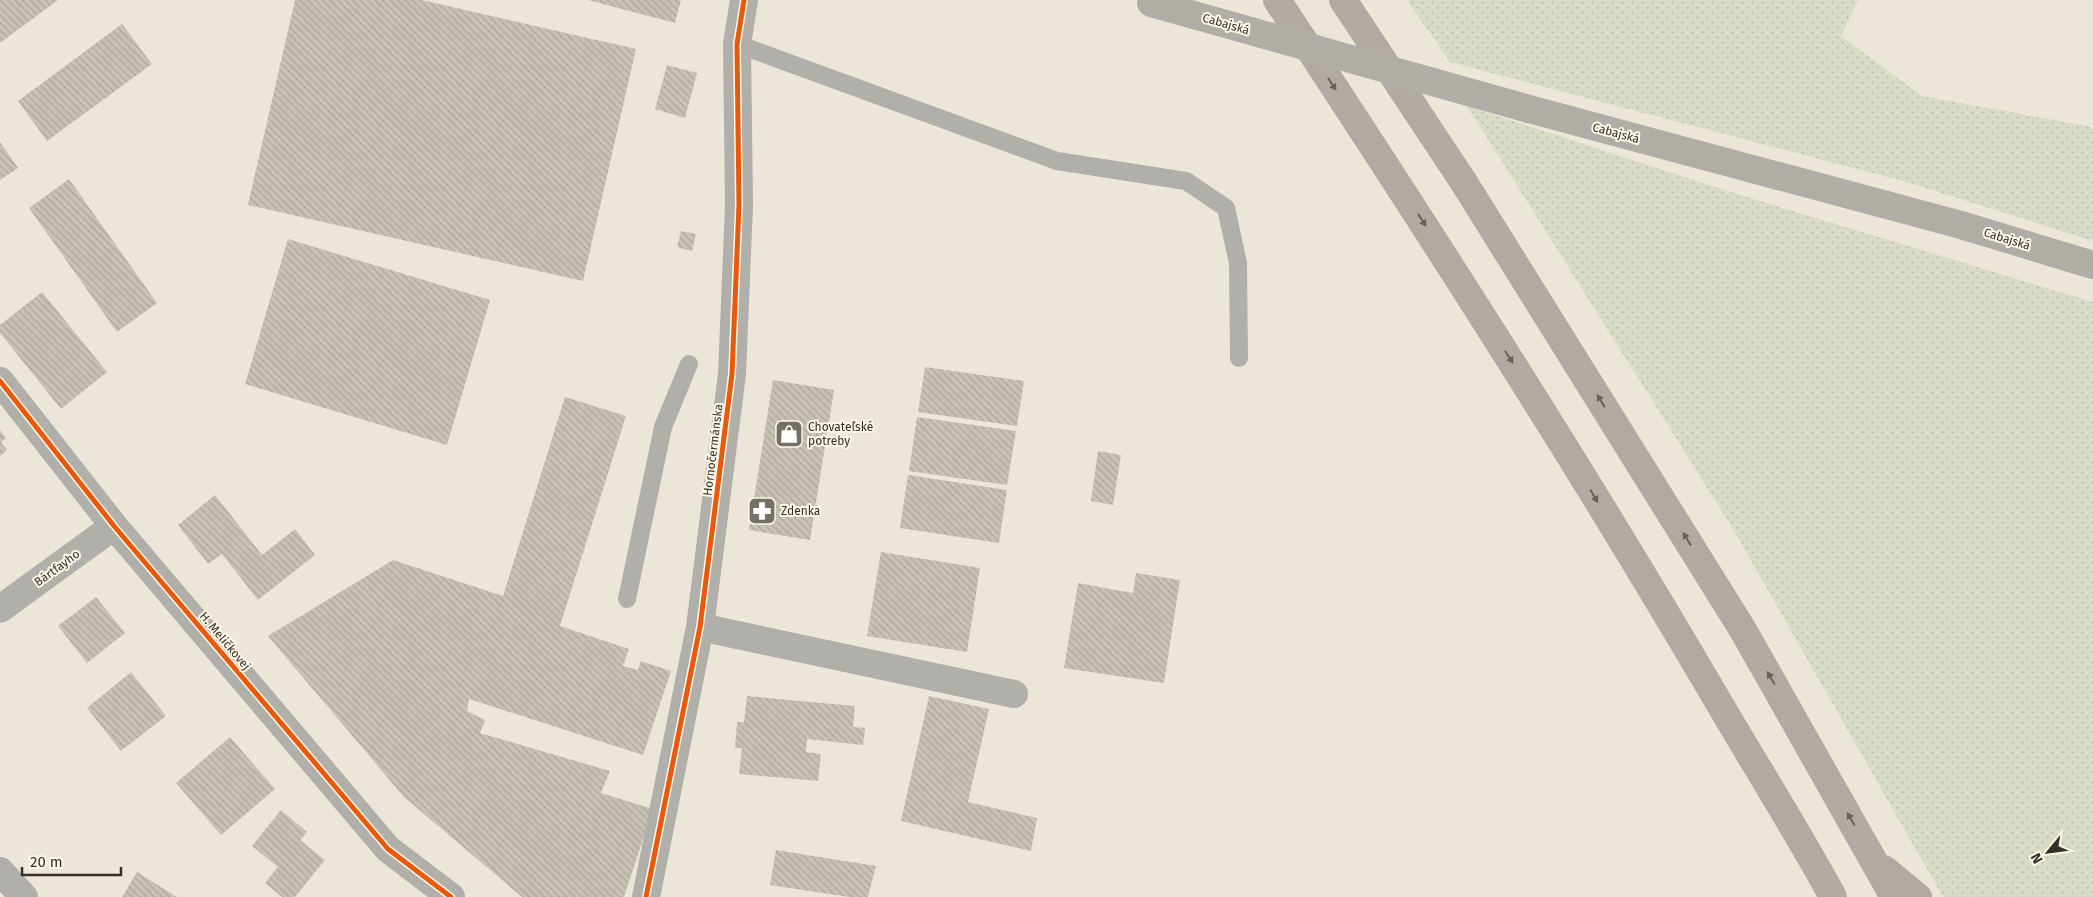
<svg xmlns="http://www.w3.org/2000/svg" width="2093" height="897" viewBox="0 0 2093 897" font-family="'Fira Sans',sans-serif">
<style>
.grass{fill:url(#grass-dots)}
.building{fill:url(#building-back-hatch)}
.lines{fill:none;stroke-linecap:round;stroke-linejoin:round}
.service{stroke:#b1afaa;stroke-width:18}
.minor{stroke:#b1afaa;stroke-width:28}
.secondary{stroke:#b0ada7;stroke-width:28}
.motorway{stroke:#b0aaa3;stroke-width:28}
.secondary-bridge{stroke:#b0ada7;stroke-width:28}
.cycleway-casing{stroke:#fdf7e8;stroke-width:8}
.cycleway{stroke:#e8590c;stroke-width:5}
.oneway{fill:#666159}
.labels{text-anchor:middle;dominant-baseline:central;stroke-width:4;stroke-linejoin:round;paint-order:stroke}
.street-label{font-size:12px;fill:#343027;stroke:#fdf7e8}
.poi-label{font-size:12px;fill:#343027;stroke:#fdf7e8;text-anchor:start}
</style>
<defs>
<pattern id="grass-dots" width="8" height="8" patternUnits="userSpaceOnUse" patternTransform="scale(1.25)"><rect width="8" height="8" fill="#d9dcc5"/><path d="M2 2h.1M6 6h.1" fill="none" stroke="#bbbda9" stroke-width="1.8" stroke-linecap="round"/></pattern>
<pattern id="building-back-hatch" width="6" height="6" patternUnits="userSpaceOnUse" patternTransform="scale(1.25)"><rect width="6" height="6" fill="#c9c2b4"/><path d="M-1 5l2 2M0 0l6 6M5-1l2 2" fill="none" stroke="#ada79b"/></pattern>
</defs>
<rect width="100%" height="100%" fill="#ece6d9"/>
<!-- grass -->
<path class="grass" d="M1407 0H1858L1841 36 1922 96 2087 126 2093 129V241L1903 181 1450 62Z
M1467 106 1737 194 2093 302V897H1945L1940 892 1733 529Z"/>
<!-- building -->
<path class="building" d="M0 0H58L0 43Z
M295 0H422L636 49 583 281 248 205Z
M588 0H681L675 23Z
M122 24 152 64 47 141 18 101Z
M667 65 697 73 685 118 655 109Z
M0 142 18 168 0 180Z
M69 179 157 303 117 332 29 208Z
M681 231 696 234 692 251 677 247Z
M288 239 490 300 447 445 245 384Z
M42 292 107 372 61 409 0 333V325Z
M925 367 1024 381 1017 426 918 412Z
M773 380 834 390 810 540 749 530Z
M565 397 626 416 560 626 629 649 623 666 638 670 641 661 671 671 643 755 469 699 467 711 485 720 480 733 610 771 601 793 653 809 624 897H522L404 797 268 636 393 560 503 596Z
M917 417 1016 431 1007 485 909 471Z
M0 430 6 438 1 442 7 450 0 456Z
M1098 451 1121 455 1113 505 1091 501Z
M908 475 1007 490 999 543 900 528Z
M215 495 262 555 295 529 315 555 258 600 222 554 208 564 178 525Z
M881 552 980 568 967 652 867 636Z
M1136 573 1180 580 1164 683 1064 668 1078 583 1133 593Z
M96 597 125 633 87 663 58 626Z
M131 672 166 716 121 751 87 708Z
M747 696 855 706 853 727 865 728 863 745 807 739 806 752 821 754 818 781 739 774 742 748H735L737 722H744Z
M929 696 989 709 968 802 1037 818 1031 851 901 821Z
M230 737 275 789 221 835 176 783Z
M281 810 307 832 300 840 325 860 295 897H282L265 883 278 867 252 846Z
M776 850 876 866 868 897H849L770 885Z
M137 872 177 897H122Z"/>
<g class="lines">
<!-- service -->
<path class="service" d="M737 44 1057 161 1186 181 1226 208 1238 263 1239 358
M627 599 663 427 689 364"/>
<!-- minor -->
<path class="minor" d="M0 381 114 526 388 849 451 897
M0 609 114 526
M700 627 1014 694
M0 871 24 897
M646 897 700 627 732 374 739 205 737 44 744 0"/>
<!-- secondary -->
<path class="secondary" d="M1529 109 1961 225 2093 265"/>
<!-- motorway -->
<path class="motorway" d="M1277 0C1428 229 1576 459 1715 696 1754 763 1796 829 1833 897
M1343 0 1463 181 1743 630 1894 897
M1884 869 1918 897"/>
<!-- secondary-bridge -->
<path class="secondary-bridge" d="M1151 3 1529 109"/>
<defs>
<path id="cycleway" d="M0 381 114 526 388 849 451 897
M646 897 700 627 732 374 739 205 737 44 744 0"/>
</defs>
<!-- cycleway casing -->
<use href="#cycleway" class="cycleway-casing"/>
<!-- cycleway -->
<use href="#cycleway" class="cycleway"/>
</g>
<!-- one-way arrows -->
<defs><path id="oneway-solid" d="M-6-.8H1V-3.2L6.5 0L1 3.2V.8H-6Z" transform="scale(1.25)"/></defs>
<g class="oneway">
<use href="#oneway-solid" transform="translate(1332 84) rotate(57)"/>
<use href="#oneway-solid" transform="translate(1422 220) rotate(57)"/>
<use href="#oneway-solid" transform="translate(1509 357) rotate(57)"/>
<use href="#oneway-solid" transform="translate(1601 401) rotate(-122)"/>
<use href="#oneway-solid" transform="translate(1594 496) rotate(59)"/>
<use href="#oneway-solid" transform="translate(1687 539) rotate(-122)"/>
<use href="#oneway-solid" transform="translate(1771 678) rotate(-120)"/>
<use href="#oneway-solid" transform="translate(1851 819) rotate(-120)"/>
</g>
<!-- icons -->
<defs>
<symbol id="shop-square" viewBox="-11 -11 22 22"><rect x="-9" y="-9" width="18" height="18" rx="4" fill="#747065" stroke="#fdf7e8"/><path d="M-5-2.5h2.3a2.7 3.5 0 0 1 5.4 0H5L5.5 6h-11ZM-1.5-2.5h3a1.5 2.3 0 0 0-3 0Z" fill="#fff"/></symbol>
<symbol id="pharmacy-square" viewBox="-11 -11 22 22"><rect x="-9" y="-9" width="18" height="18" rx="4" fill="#747065" stroke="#fdf7e8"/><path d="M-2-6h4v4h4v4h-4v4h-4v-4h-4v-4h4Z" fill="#fff"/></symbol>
</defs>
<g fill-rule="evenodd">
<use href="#shop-square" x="773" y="418" width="32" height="32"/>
<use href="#pharmacy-square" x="746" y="495" width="32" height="32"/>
</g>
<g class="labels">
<!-- street labels -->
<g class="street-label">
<text transform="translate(1226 24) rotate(16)">Cabajská</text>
<text transform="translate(1616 133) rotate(15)">Cabajská</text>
<text transform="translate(2007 239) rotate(17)">Cabajská</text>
<text transform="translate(713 450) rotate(-83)">Hornočermánska</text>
<text transform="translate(57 568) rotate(-36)">Bártfayho</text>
<text transform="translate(225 641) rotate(50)">H. Meličkovej</text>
</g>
<!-- poi labels -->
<g class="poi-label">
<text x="808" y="427">Chovateľské<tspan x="808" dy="14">potreby</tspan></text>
<text x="781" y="511">Zdenka</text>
</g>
</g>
<!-- north arrow -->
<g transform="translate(2048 852) rotate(241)" stroke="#fdf7e8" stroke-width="4" paint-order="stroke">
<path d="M0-4L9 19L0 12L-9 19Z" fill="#343027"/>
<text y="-8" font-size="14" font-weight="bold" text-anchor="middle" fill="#343027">N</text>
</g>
<!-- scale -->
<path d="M22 867v8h99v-8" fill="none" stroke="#343027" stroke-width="2.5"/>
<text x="30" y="867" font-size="15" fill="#343027" stroke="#fdf7e8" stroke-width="4" paint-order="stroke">20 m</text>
</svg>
